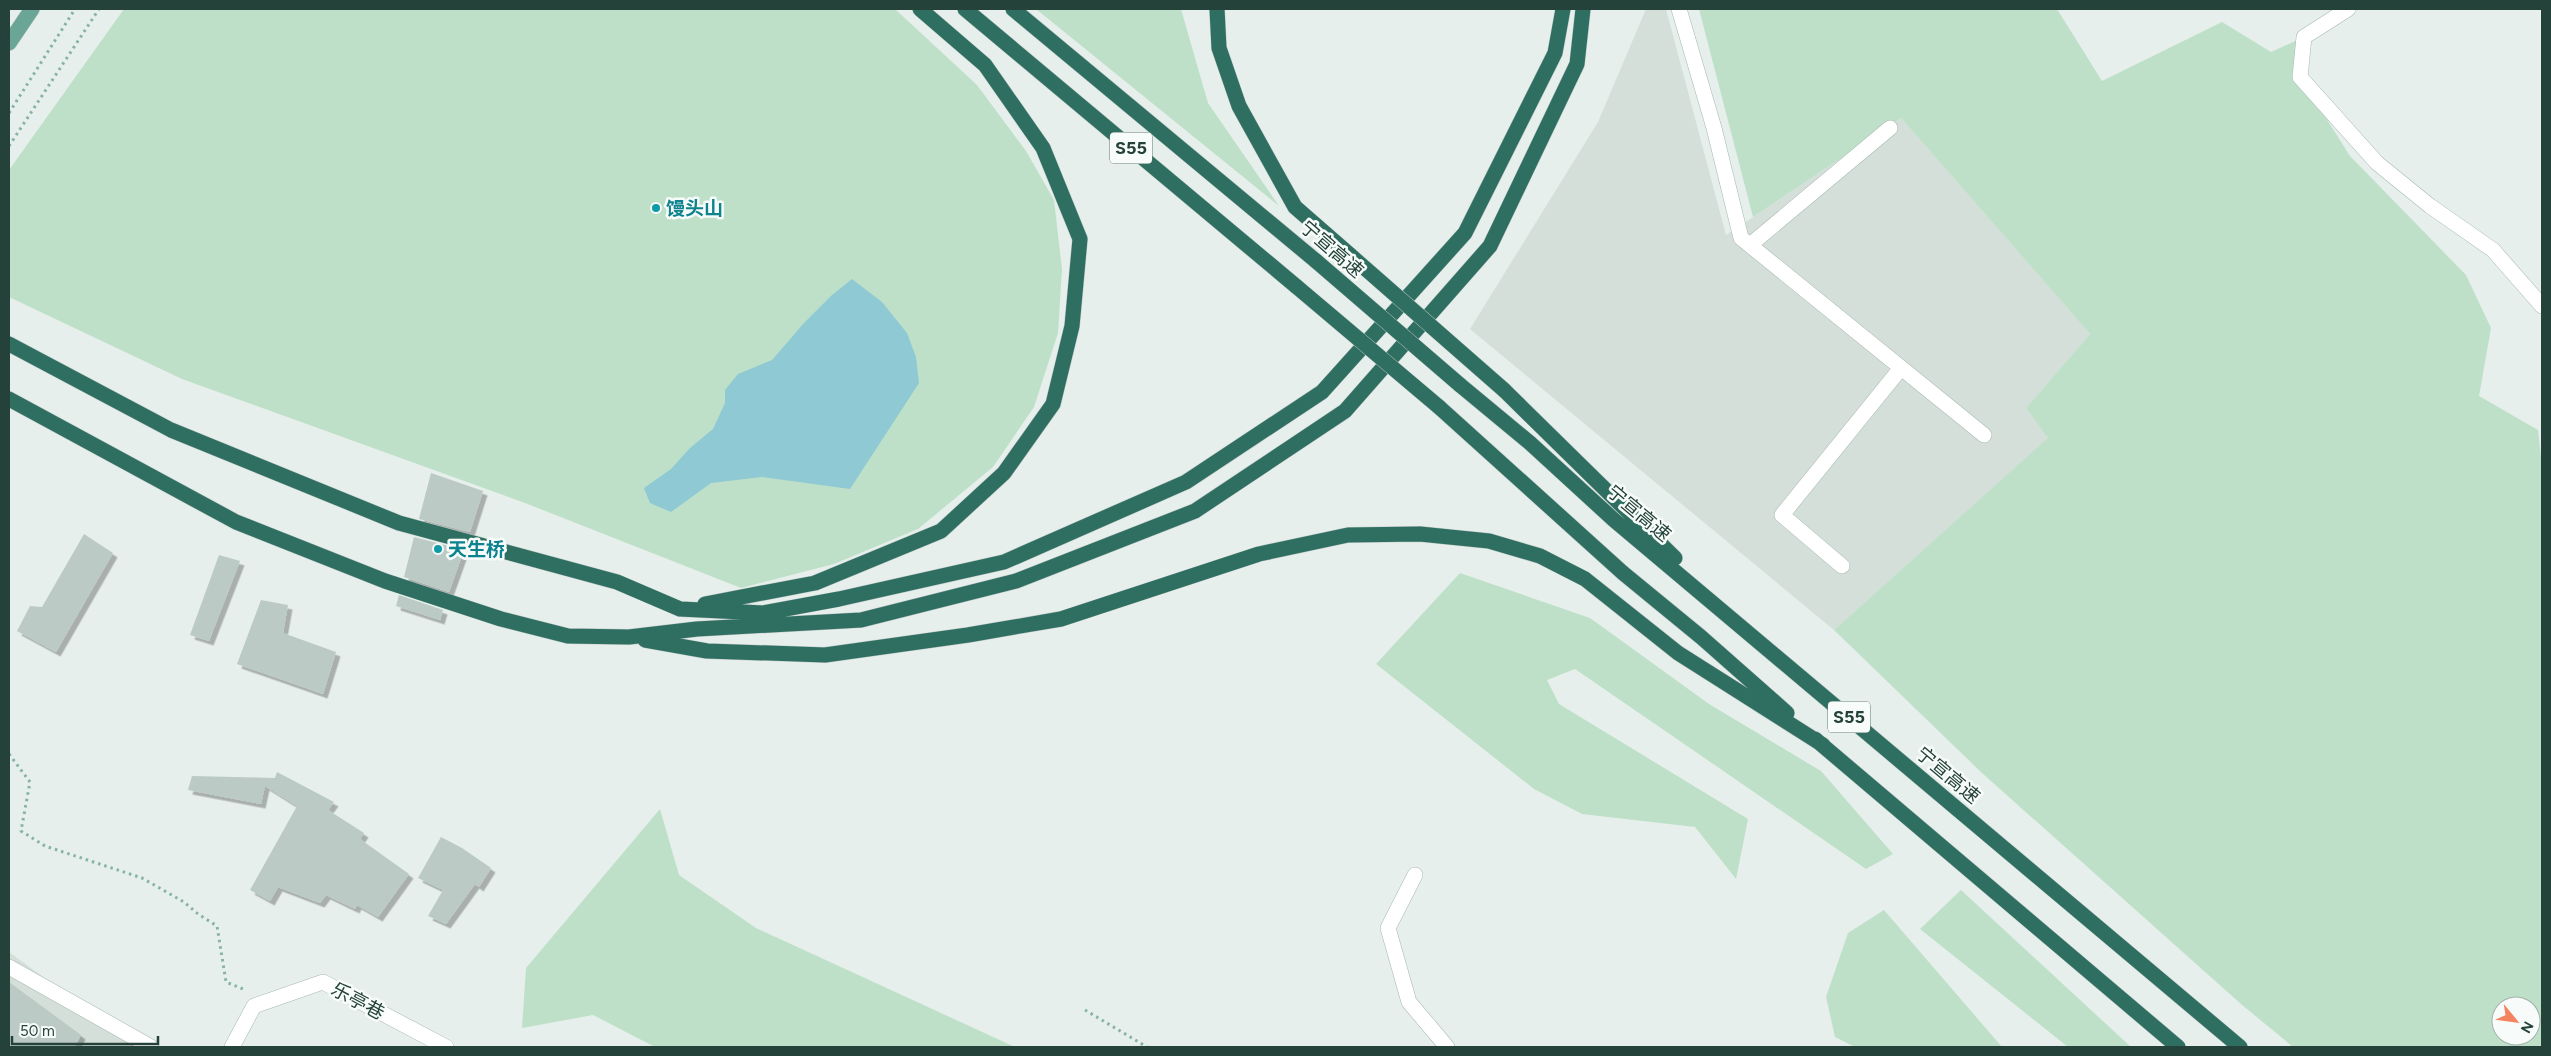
<svg xmlns="http://www.w3.org/2000/svg" width="2551" height="1056" viewBox="0 0 2551 1056" font-family="Figtree,'Noto Sans SC',sans-serif">
<style>
.built{fill:#d4dfda}
.green{fill:#bfe0c8;fill-rule:evenodd}
.water{fill:#8ec9d4}
.building{fill:#bbcac4;filter:url(#shadow)}
.lines{fill:none;stroke-linecap:round;stroke-linejoin:round}
.minor-casing{stroke:#a8b8b2;stroke-width:16}
.major-casing{stroke:#c2cac8;stroke-width:16}
.highway-casing{stroke:#c2cac8;stroke-width:16}
.path{stroke:#86b3a5;stroke-width:3;stroke-dasharray:2.5 4;stroke-linecap:butt}
.minor{stroke:#fff;stroke-width:15}
.major{stroke:#6aa596;stroke-width:15}
.highway{stroke:#2f6f62;stroke-width:15}
.highway-bridge-casing{stroke:#c2cac8;stroke-width:16;stroke-linecap:butt}
.highway-bridge{stroke:#2f6f62;stroke-width:15}
.culture-dot{fill:#0f9aa8;stroke:#f7fbf9;stroke-width:2}
.labels{text-anchor:middle;dominant-baseline:central;stroke-width:5;stroke-linejoin:round;paint-order:stroke}
.shield{fill:#f7fbf9;stroke:#637a73;stroke-width:1}
.shield-label{font-size:18px;font-weight:bold;fill:#24423a}
.culture-label{font-size:19px;font-weight:bold;fill:#0d838f;stroke:#f7fbf9;text-anchor:start}
.street-label{font-size:19px;fill:#24423a;stroke:#f7fbf9}
</style>
<defs>
<filter id="shadow"><feDropShadow dx="4.5" dy="4.5" stdDeviation="0" flood-color="#0004"/></filter>
</defs>
<rect width="100%" height="100%" fill="#e6efeb"/>
<!-- built -->
<path class="built" d="M1646 9H1666L1726 235 1901 118 2090 334 2026 408 2049 438 1834 630 1470 329 1598 122Z
M9 952 139 1047H9Z"/>
<!-- green -->
<path class="green" d="M124 9H895L977 85 1026 151 1054 200 1062 269 1058 333 1034 407 993 467 918 529 834 564 741 588 525 503 182 379 9 297V170Z
M1036 9H1181L1208 103 1279 206Z
M1699 9H2057L2102 81 2222 22 2271 52 2304 37 2300 77 2350 156 2466 275 2491 328 2479 396 2538 430 2542 466V1047H2293L2241 1004 1982 773 1834 630 2048 438 2026 408 2090 334 1901 118 1753 217ZM2501 1006H2531V1036H2501Z
M1460 573 1590 618 1709 704 1821 771 1893 854 1866 869 1575 669 1547 680 1559 704 1748 819 1736 879 1695 827 1582 814 1534 789 1376 664Z
M660 809 679 875 756 928 1015 1047H655L593 1015 522 1028 526 968Z
M1961 890 2131 1047H2068L1920 929Z
M1884 910 2002 1047H1855L1835 1037 1826 997 1848 933Z"/>
<!-- water -->
<path class="water" d="M852 279 882 302 907 333 916 357 919 383 850 489 762 477 711 483 671 512 650 503 644 488 671 469 690 448 713 429 725 403V390L738 374 772 360 804 323 832 295Z"/>
<!-- building -->
<path class="building" d="M431 473 483 491 470 532 419 519Z
M84 534 113 553 56 652 17 631 30 606 42 607Z
M414 537 464 550 449 592 404 577Z
M219 555 240 561 209 641 190 635Z
M399 595 443 610 440 620 396 606Z
M261 600 288 605 283 633 336 652 323 694 237 664Z
M277 772 334 802 328 810 364 833 360 839 409 874 378 917 357 905 355 909 326 895 320 903 278 887 270 901 250 890 297 806 265 786 261 804 188 790 192 776 275 778Z
M441 837 462 848 491 868 479 887 475 884 446 924 428 916 443 890 418 878Z
M9 982 81 1035 75 1047H9Z"/>
<g class="lines">
<defs>
<path id="minor" d="M1679 9 1714 128 1741 238 1984 435
M2348 9 2304 37 2300 77 2377 163 2430 206 2493 250 2542 306
M1750 245 1890 128
M1842 566 1782 515 1901 368
M1415 875 1388 928 1409 1002 1447 1047
M9 967 151 1047
M232 1047 254 1006 323 982 446 1047"/>
<path id="major" d="M9 43 32 9"/>
<path id="highway" d="M965 9 1297 287
M1013 9 1316 261
M1217 9 1219 48 1239 106 1295 207 1350 255
M9 344 171 430 399 523 617 582 680 609 763 613 839 599 1004 562 1186 482 1322 392 1465 233 1555 53 1563 9
M1460 385 1530 443 1614 520 2240 1047
M1504 390 1675 558
M9 399 236 522 385 581 501 619 568 636 629 637 697 629 861 620 1016 581 1195 511 1345 411 1490 246 1577 64 1583 9
M1439 407 1623 573 1701 637 1787 713
M705 604 815 583 941 531 1004 473 1053 404 1072 326 1080 239 1043 148 985 65 920 9
M645 640 707 651 825 655 968 635 1061 619 1259 554 1348 535 1420 534 1489 541 1540 556 1585 579 1678 653 1823 745
M1815 739 2178 1047"/>
</defs>
<!-- minor casing -->
<use href="#minor" class="minor-casing"/>
<!-- major casing -->
<use href="#major" class="major-casing"/>
<!-- highway casing -->
<use href="#highway" class="highway-casing"/>
<!-- path -->
<path class="path" d="M9 113 75 9
M9 146 99 9
M9 754 30 782 21 831 45 846 142 878 184 902 198 914 217 926 226 982 243 989 245 992
M1085 1010 1147 1047"/>
<!-- minor -->
<use href="#minor" class="minor"/>
<!-- major -->
<use href="#major" class="major"/>
<!-- highway -->
<use href="#highway" class="highway"/>
<defs>
<path id="highway-bridge" d="M1350 255 1504 390
M1316 261 1460 385
M1297 287 1439 407"/>
</defs>
<!-- highway-bridge casing -->
<use href="#highway-bridge" class="highway-bridge-casing"/>
<!-- highway-bridge -->
<use href="#highway-bridge" class="highway-bridge"/>
</g>
<!-- markers -->
<g class="culture-dot">
<circle cx="656" cy="208" r="5"/>
<circle cx="438" cy="549" r="5"/>
</g>
<g class="labels">
<!-- shield labels -->
<g class="shield">
<rect x="1110" y="132.5" width="42" height="31" rx="4"/>
<rect x="1828" y="701.5" width="42" height="31" rx="4"/>
</g>
<g class="shield-label">
<text x="1131" y="148">S55</text>
<text x="1849" y="717">S55</text>
</g>
<!-- culture labels -->
<g class="culture-label">
<text x="666" y="208">馒头山</text>
<text x="448" y="549">天生桥</text>
</g>
<!-- street labels -->
<g class="street-label">
<text transform="translate(1332 249) rotate(41)">宁宣高速</text>
<text transform="translate(1639 513) rotate(40)">宁宣高速</text>
<text transform="translate(1948 775) rotate(40)">宁宣高速</text>
<text transform="translate(358 1001) rotate(28)">乐亭巷</text>
</g>
</g>
<!-- border -->
<rect width="2551" height="1056" fill="none" stroke="#24423a" stroke-width="20"/>
<!-- north arrow -->
<g transform="translate(2516 1021) rotate(119)"><circle r="24" fill="#f7fbf9" stroke="#a3b1ad"/>
<path d="M0-4L9 19L0 12L-9 19Z" fill="#f4845f"/>
<text y="-8" font-size="14" font-weight="bold" text-anchor="middle" fill="#24423a">N</text>
</g>
<!-- scale -->
<path d="M12 1036v8h146v-8" fill="none" stroke="#24423a" stroke-width="2.5"/>
<text x="20" y="1036" font-size="15" fill="#24423a" stroke="#f7fbf9" stroke-width="4" paint-order="stroke">50 m</text>
</svg>
